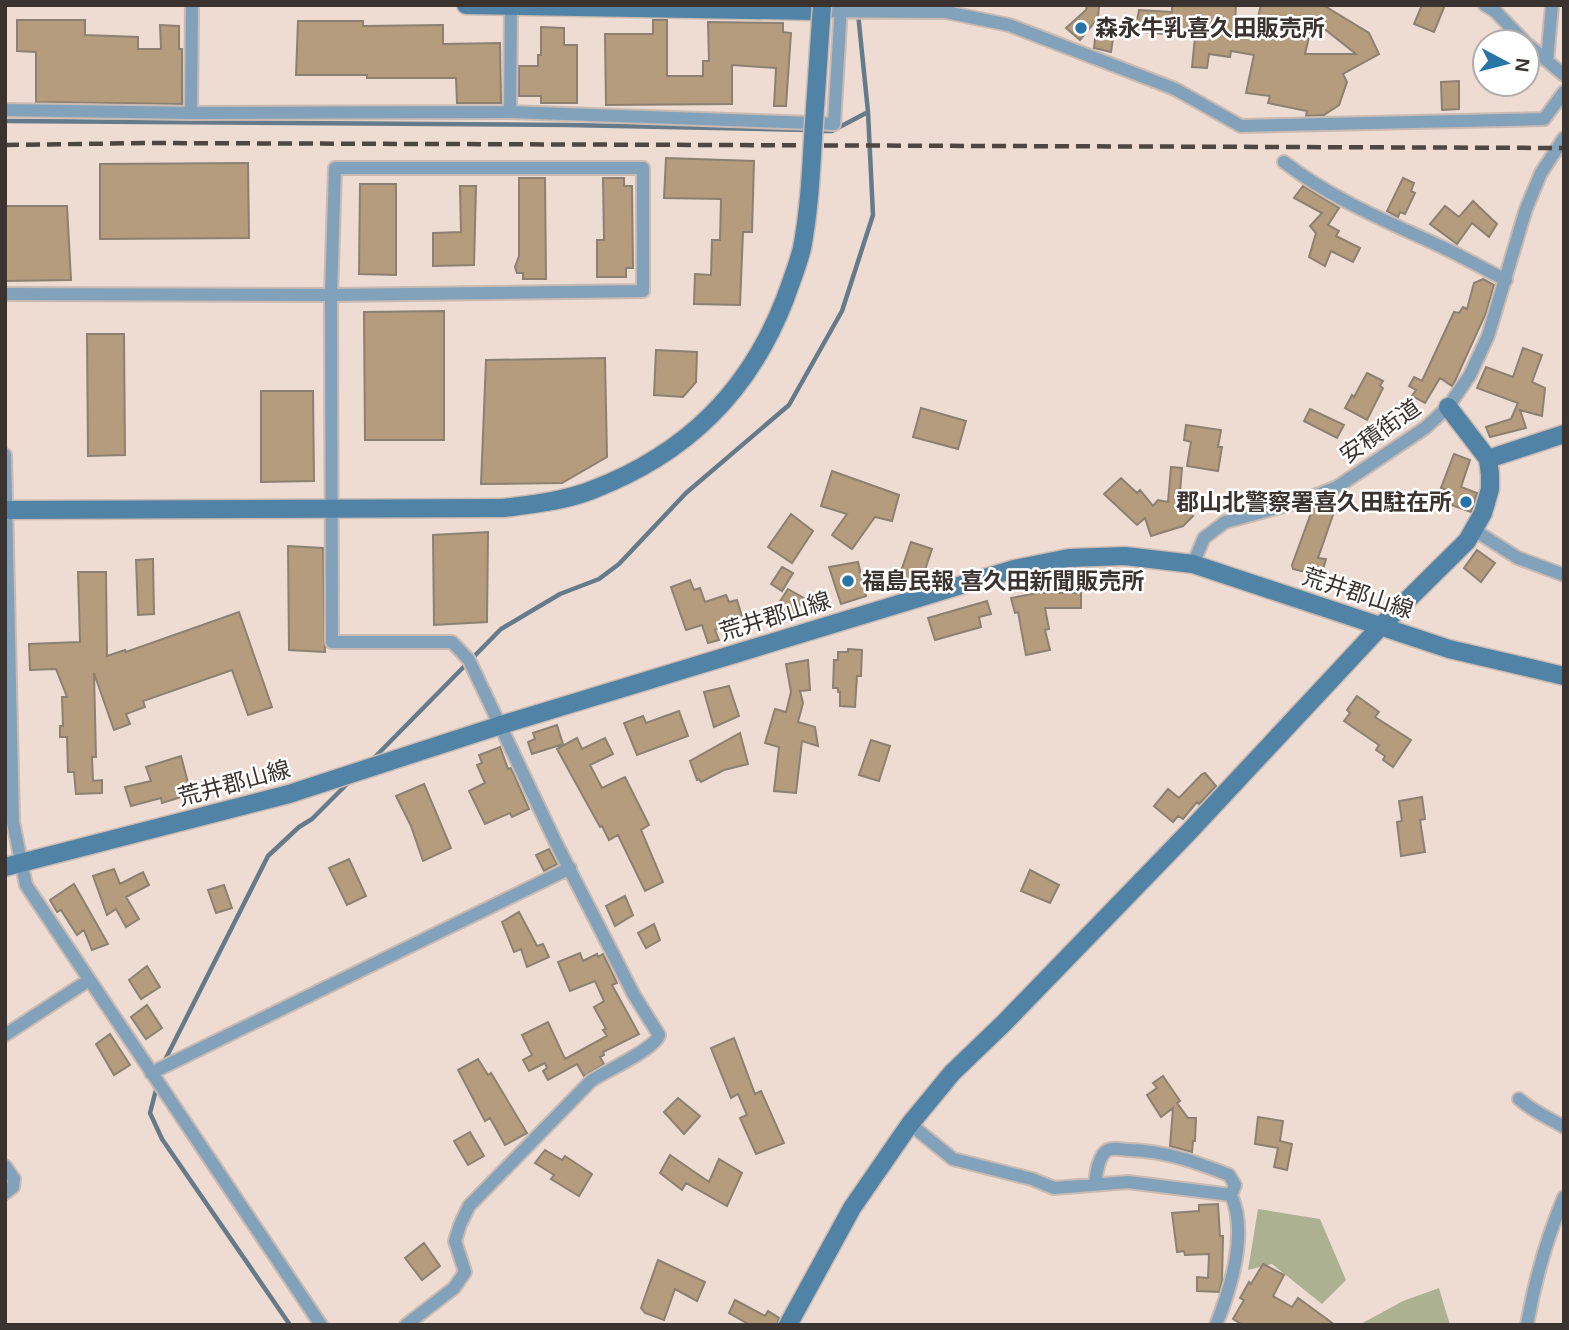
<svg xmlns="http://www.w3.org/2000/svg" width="1569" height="1330" viewBox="0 0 1569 1330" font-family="Helvetica,'Noto Sans JP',sans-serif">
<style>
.green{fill:#acb291}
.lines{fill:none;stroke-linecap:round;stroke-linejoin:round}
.stream{stroke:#657a8a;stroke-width:4.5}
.building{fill:#b59c7c;stroke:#8b8072;stroke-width:2;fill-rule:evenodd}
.street-casing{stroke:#cabab1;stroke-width:16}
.secondary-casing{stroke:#cabab1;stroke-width:21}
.street{stroke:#81a2ba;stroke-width:12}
.secondary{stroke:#5083a6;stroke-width:18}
.rail{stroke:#4f4642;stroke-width:4.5;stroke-dasharray:14 7;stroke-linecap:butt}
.secondary-bridge-casing{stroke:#cabab1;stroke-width:21;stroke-linecap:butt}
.secondary-bridge{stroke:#5083a6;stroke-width:18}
.poi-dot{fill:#2874a7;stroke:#fff;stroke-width:2.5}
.labels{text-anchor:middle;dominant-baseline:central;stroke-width:5;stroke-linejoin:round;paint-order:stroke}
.poi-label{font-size:23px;font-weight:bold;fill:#3a332f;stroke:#fff;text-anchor:start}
.street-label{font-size:23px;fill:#3a332f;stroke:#fff}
</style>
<rect width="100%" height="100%" fill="#eedcd2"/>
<!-- green -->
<path class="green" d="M1258 1209 1320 1219 1346 1280 1322 1304 1272 1264 1248 1270Z
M1439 1288 1450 1325H1359L1403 1301Z"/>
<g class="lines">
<!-- stream -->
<path class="stream" d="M5 121 568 125 809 130
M818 131H832L868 112
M372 760 501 629 560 594 599 579 619 564 686 493 789 405 842 311 873 215 868 112 858 13
M163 1064 268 856 299 827 312 819 350 781
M157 1086 150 1113 162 1139 290 1325"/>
</g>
<!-- building -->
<path class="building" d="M1087 5H1099L1098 18 1080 40 1066 28 1086 10Z
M1172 5H1236L1235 22 1256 25 1261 5H1323L1369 33 1379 54 1343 74 1347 82 1339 105 1324 115 1306 116 1307 111 1268 103 1270 96 1246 93 1254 55 1231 51 1230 57 1209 54 1207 68 1192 67 1195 37 1135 31 1139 10 1172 12ZM1313 20 1356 54H1305Z
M1422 5H1445L1434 32 1414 24Z
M17 20H85V35L138 37V49H161L160 25 179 26V49H182V104L36 102V52L17 51Z
M653 20H667V76H703V61H709L708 22 783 23V32L791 33 786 106H774L776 68 732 65V104L606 105 605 34H653Z
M298 21H363V26L443 25V44L500 43 501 103H457L456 78H367V75H296Z
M1097 23 1115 25 1111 52 1094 48Z
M541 27 564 28V45H577V103H541V96H519V66H538V55H541Z
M1459 81V109L1442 110 1441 82Z
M666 158 754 161 752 232H743L740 305 694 304 695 274 711 275 712 240H720L721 199 664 198Z
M248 163 249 238 100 239V164Z
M519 178H545L546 279H523V273H517L515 267 519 256Z
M603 178H624V186H632L633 268H626V277H597V240H604Z
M1403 178 1414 183 1411 191 1415 193 1405 214 1400 212 1398 217 1387 211Z
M360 184H396V275L359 274Z
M460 186H476L474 265 433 266V233L461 232Z
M1303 186 1339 208 1328 225 1339 231 1336 236 1360 248 1353 262 1331 251 1325 266 1309 257 1316 233 1310 226 1322 213 1294 198Z
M1473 201 1497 224 1489 237 1472 223 1457 244 1430 224 1445 206 1459 217Z
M5 206H67L71 280 5 281Z
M1483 279 1494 285 1486 313 1455 381 1452 386 1440 378 1425 403 1412 396 1416 390 1409 386 1414 377 1422 381 1454 312 1459 313 1463 307 1467 309 1474 283Z
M444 311V440H365L364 312Z
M87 334H124L125 455 88 456Z
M1523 348 1542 355 1532 382 1545 388 1542 416 1520 410 1526 428 1490 437 1486 427 1511 419 1518 403 1477 388 1486 367 1513 377Z
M656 350 697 352 696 382 683 397 654 395Z
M605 358 607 457 562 483 481 484 486 360Z
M1367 373 1383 381 1380 386 1383 388 1367 420 1345 408 1352 395 1354 397Z
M261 391H313L314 481 261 482Z
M921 408 966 421 958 449 913 437Z
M1310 409 1344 425 1337 438 1304 421Z
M1186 425 1221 430 1218 447H1222L1218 471 1187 466 1191 442 1184 440Z
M1454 454 1470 460 1461 487 1477 493 1471 512 1443 502 1447 490 1441 488Z
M1171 467 1182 468 1179 504 1193 516 1183 526 1151 536 1145 518 1137 525 1104 494 1121 478 1137 493 1140 490 1153 506 1158 500 1168 502Z
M832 471 899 495 892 521 875 517 852 549 832 535 847 514 821 506Z
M1314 505 1334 512 1318 558 1326 559 1321 576 1293 569 1292 565Z
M791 514 813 531 792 563 768 547Z
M488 532 487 622 434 625 433 535Z
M911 542 932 549 921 582 899 577Z
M288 546 323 548 325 652 289 650Z
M1477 550 1495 563 1481 582 1464 568Z
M153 559 154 614 138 615 136 560Z
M858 562 866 596 841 604 829 567Z
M782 567 793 573 782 591 771 584Z
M78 572H106L107 656 125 650 126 652 239 612 272 707 248 715 232 670 143 701 145 707 126 714 130 724 114 730 94 673 96 757H92L93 781 102 780V793L76 794 74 772H68L67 737H60V726H63L62 697H67L56 669 30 670 29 644 80 642Z
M690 580 694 590 700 588 705 602 726 595 729 602 737 600 743 620 715 630 719 640 708 643 702 625 686 630 671 587Z
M788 589 804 598 792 618 775 609Z
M1038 593H1081V608H1045L1049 629 1045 630 1050 650 1026 655 1018 612 1015 613 1011 598Z
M987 601 991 614 979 617 981 627 935 640 928 618Z
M848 649 862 650 861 676H857L855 707 840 706V692H838V688H833L834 660H838V652H848Z
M808 660 810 690 800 691 803 703 798 722 815 727 818 746 802 741 796 793 774 791 779 747 765 743 775 709 786 712 791 692 786 664Z
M729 686 739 716 714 727 704 692Z
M1357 696 1379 712 1375 717 1411 740 1393 767 1383 760 1385 756 1376 750 1379 745 1344 721 1350 713 1347 710Z
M679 711 688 736 637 755 624 723 643 716 646 723Z
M557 725 563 744 532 754 528 742 535 739 533 733Z
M740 733 748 764 724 770 701 782 699 779 697 780 690 761Z
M577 738 582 749 605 738 613 754 590 765 602 788 625 777 649 825 641 830 663 882 645 891 618 835 609 840 602 826 600 827 557 749Z
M871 740 890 746 879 781 859 775Z
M500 747 508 769 511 768 529 809 512 817 510 813 485 824 469 791 485 783 477 765 482 763 479 755Z
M181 756 191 794 162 803 161 798 131 806 125 787 151 781 146 767Z
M1205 773 1216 786 1199 804 1197 802 1183 819 1178 816 1173 822 1154 806 1168 789 1179 798 1202 774Z
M424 784 451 848 423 861 411 826 396 796Z
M1422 797 1425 819 1420 820 1425 852 1401 856 1397 822 1402 821 1399 801Z
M549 849 557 864 544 871 536 855Z
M349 859 366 896 347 905 329 868Z
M114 869 120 884 143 872 149 885 126 897 139 919 126 927 116 909 107 915 93 876Z
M1030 870 1059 885 1050 903 1021 891Z
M74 884 108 944 92 950 84 930 77 935 61 910 57 912 50 900Z
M224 885 232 908 216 913 208 890Z
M625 896 633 915 615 926 606 906Z
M519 912 537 946 543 944 549 957 527 967 521 949 514 952 502 922Z
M654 924 660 940 646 948 638 933Z
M580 953 583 961 597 954 598 957 603 954 617 983 612 985 639 1034 603 1052 604 1055 600 1057 604 1064 584 1076 577 1064 548 1080 543 1071 547 1068 545 1063 529 1071 523 1060 532 1055 522 1035 548 1022 565 1059 607 1036 603 1030 606 1029 594 1007 604 1001 595 981 570 991 558 962Z
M147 966 160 987 141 999 129 980Z
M147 1005 162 1028 146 1039 131 1017Z
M110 1034 130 1065 114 1075 96 1044Z
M734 1038 755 1094 761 1091 784 1143 756 1154 740 1118 747 1115 738 1094 731 1098 711 1048Z
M478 1059 488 1075 491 1073 527 1133 505 1145 490 1118 485 1121 458 1070Z
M1163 1076 1180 1101 1177 1103 1188 1118H1196L1195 1141H1193L1192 1152 1170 1146 1173 1108 1161 1117 1147 1095 1157 1088 1153 1083Z
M678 1098 700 1116 684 1134 664 1112Z
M1258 1117 1283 1121 1280 1141 1292 1144 1287 1170 1274 1167 1278 1148 1255 1144Z
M470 1132 484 1156 468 1165 454 1141Z
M545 1150 562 1160 565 1156 592 1174 579 1196 551 1179 554 1175 535 1163Z
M670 1155 709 1182 719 1159 742 1173 727 1206 686 1183 682 1190 660 1173Z
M1218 1204 1220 1236H1223L1222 1281 1219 1292 1197 1291V1277L1208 1278 1209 1254 1185 1255 1184 1251 1177 1252 1172 1213 1199 1211V1205Z
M424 1243 440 1266 422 1280 405 1258Z
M658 1260 705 1282 697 1301 675 1289 664 1320 645 1313 641 1308Z
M1263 1264 1284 1275 1273 1296 1292 1307 1298 1298 1335 1325H1243L1233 1319 1244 1300 1240 1298 1249 1282 1251 1284Z
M735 1300 765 1316 768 1311 779 1318 777 1325H750L729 1313Z"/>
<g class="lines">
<defs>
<path id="street" d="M1485 5 1495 11 1525 42
M814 11 946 12 1009 25 1175 89 1241 126 1544 119 1564 92
M1527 44 1564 75
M1547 61 1552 5
M5 110 191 113 510 112 812 123
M510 112 511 5
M191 113 192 5
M812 120V123L834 124 841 6
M1284 162C1333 200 1389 222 1444 248 1465 258 1486 270 1506 280
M5 294 331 295 643 291V168H335L331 295 332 642H452L469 660 557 845 634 995 659 1035C655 1049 606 1071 591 1081L469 1206 460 1225 455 1241 465 1272 454 1288 406 1325
M5 455 13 822 26 885 321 1325
M1474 530 1518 558 1564 575
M1193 564 1204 538 1225 522 1299 502 1337 487 1425 428 1448 407 1470 375 1488 336 1526 209 1541 173 1564 138
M5 1035 89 980
M151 1073 570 868
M1519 1099C1534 1112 1547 1117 1564 1127
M910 1124 953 1159 1032 1179 1054 1188 1128 1182 1231 1195C1248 1232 1231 1288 1216 1325
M5 1166 14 1179 13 1187 5 1193
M1095 1185C1096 1175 1098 1155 1108 1150 1114 1147 1123 1150 1130 1150 1165 1151 1196 1162 1229 1175L1235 1185 1231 1195
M1527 1325C1535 1279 1546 1240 1564 1197"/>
<path id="secondary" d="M466 5 814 11
M1488 459 1564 434
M5 510 504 508
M5 867 289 794 501 725 1014 569 1069 558 1125 556 1193 564 1449 649 1564 676
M788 1325 852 1208 910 1124 952 1073 1004 1023 1186 835 1381 626 1467 541 1483 513 1490 489V474L1488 459 1448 407"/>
</defs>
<!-- street casing -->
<use href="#street" class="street-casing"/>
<!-- secondary casing -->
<use href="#secondary" class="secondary-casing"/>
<!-- street -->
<use href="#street" class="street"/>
<!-- secondary -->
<use href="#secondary" class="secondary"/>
<!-- rail -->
<path class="rail" d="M5 145 149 143 1564 148"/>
<defs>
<path id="secondary-bridge" d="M504 508C533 504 564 501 592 490 686 454 749 392 785 299 791 282 798 265 802 248 809 212 811 174 813 138 816 93 819 49 822 5"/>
</defs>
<!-- secondary-bridge casing -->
<use href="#secondary-bridge" class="secondary-bridge-casing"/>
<!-- secondary-bridge -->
<use href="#secondary-bridge" class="secondary-bridge"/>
</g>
<!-- markers -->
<g class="poi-dot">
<circle cx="1081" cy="28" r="7"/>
<circle cx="1466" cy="502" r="7"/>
<circle cx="848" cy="581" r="7"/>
</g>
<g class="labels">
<!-- poi labels -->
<g class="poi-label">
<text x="1095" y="28">森永牛乳喜久田販売所</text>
<text x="1452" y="502" text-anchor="end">郡山北警察署喜久田駐在所</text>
<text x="862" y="581">福島民報 喜久田新聞販売所</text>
</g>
<!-- street labels -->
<g class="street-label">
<text transform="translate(1380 431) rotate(-35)">安積街道</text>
<text transform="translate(1358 593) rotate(18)">荒井郡山線</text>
<text transform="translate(775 616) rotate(-17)">荒井郡山線</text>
<text transform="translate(234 783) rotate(-15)">荒井郡山線</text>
</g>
</g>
<!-- border -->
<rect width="1569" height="1330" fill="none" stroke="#3a332f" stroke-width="14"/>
<!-- north arrow -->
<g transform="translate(1506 63) rotate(97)"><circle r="33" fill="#ffffff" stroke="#b0adac" stroke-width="2"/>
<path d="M0-5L12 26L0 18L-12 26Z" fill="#2874a7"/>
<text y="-10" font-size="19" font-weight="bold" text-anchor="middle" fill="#3a332f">N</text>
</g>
</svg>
